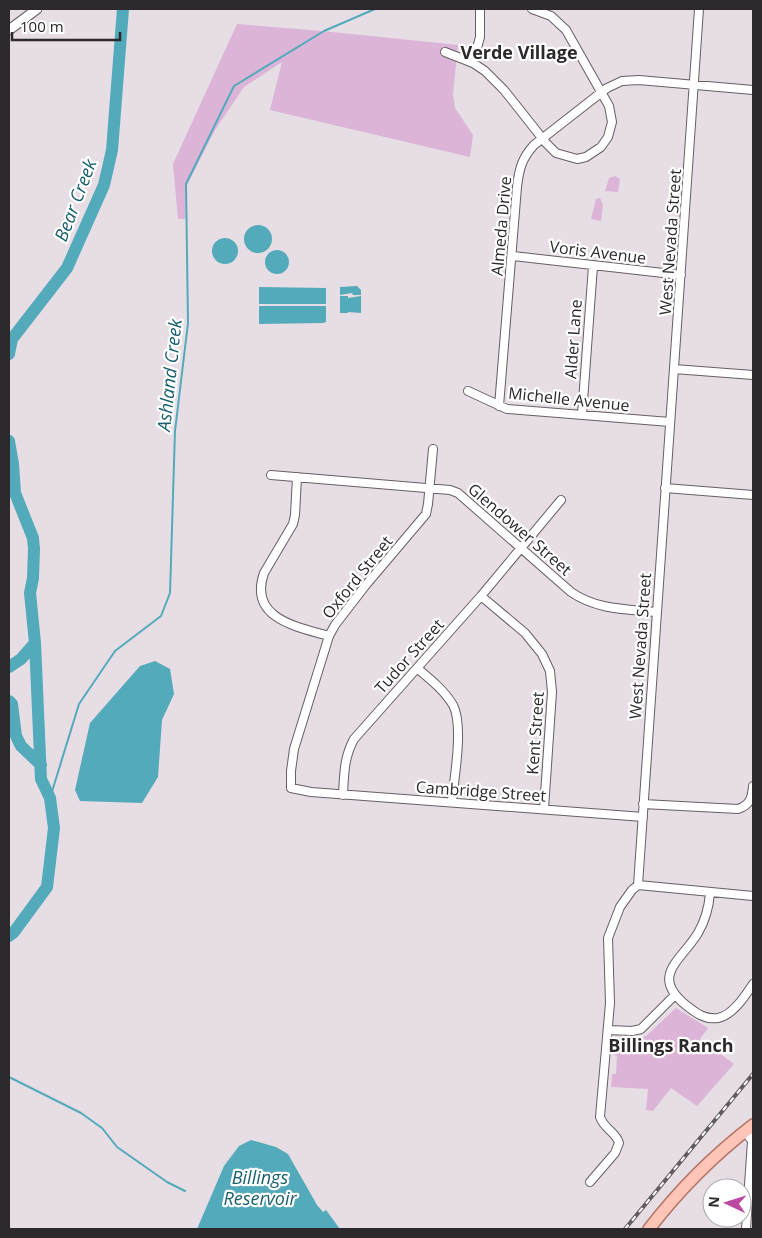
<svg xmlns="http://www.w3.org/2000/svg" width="762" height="1238" viewBox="0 0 762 1238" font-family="'Open Sans',sans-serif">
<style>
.green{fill:#dbb4d7}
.water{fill:#53aabb}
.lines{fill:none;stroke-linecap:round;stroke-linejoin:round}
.stream{stroke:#53aabb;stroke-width:2}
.river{stroke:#53aabb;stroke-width:12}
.minor-casing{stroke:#675e66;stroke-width:10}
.tertiary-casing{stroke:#675e66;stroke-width:11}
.primary-casing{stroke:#b47566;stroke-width:14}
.minor{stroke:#fff;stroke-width:8}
.tertiary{stroke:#fff;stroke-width:9}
.primary{stroke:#fec5b6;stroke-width:11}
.rail-casing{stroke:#615c60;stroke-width:4}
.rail{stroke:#fff;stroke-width:2;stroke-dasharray:5.5;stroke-linecap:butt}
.labels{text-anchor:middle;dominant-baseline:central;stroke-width:4.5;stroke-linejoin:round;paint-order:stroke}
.street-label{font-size:16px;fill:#2c282b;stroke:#fff}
.neighbourhood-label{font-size:18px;font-weight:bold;fill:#2c282b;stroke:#fff}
.water-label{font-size:18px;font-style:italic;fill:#19606d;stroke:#fff}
</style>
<rect width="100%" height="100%" fill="#e7dde5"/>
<!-- green -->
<path class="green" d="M237 24 322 31 458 45 453 94 455 108 473 135 470 157 270 110 282 62 244 87 215 130 187 185 185 219H178L173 164Z
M615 176 620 179 618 192 605 191 609 178Z
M600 198 603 205 601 221 591 219 596 199Z
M676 1008 708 1028 700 1039 734 1064 697 1106 671 1088 653 1111 646 1110 648 1089 611 1087 612 1074H616L617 1056 614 1055 616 1040 638 1039 646 1036Z"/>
<!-- water -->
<path class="water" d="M244 239a14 14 0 1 1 28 0a14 14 0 1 1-28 0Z
M212 251a13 13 0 1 1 26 0a13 13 0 1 1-26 0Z
M265 262a12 12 0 1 1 24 0a12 12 0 1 1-24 0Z
M357 286 361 290V295H353L352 293 340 295V287Z
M259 287 326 288V304H259Z
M340 296H348V298L361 296V313L348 312V313H340Z
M259 306H326V322L323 323 259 324Z
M155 661 170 669 174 694 162 720 158 777 142 803 80 801 75 790 90 723 140 666Z
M251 1140 276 1147 288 1154 317 1205 323 1212 326 1210 340 1229H197L224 1166 239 1146Z"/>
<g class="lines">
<!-- stream -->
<path class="stream" d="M50 798 79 704 115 651 161 616 170 593 175 431 188 323 186 184 234 86 324 31 375 9
M9 1077 81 1113 102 1128 117 1147 167 1182 185 1191"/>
<!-- river -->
<path class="river" d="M9 354 12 339 67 268 104 185 112 150 123 9
M9 441 13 464 15 493 33 538 34 549 33 578 30 593 35 643 41 779 50 798 54 828 47 887 14 932 9 936
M9 667 21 659 35 643
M9 701 12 704 16 736 21 746 41 765"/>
<defs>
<path id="minor" d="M445 52 473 63 485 71 504 90 546 143 556 153 577 159 586 157 601 147 608 137 612 122 609 106 566 30 551 16 532 9
M473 63 480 37V9
M513 256 681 275
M674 369 753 375
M468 391 507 409 670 422
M499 406 517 187C519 169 522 158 534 145L607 88 622 81 639 80 753 90
M582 415 593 266
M433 449 428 504 426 514 365 586 335 625 329 636 294 749 291 771V788L311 792 643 817
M271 475 450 490 458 493 571 592C597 610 626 609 656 612
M297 477 295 515 293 524 264 573C248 619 298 627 329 636
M665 488 753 495
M481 596 525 633 542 654 550 671 552 692 544 809
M417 668C430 679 444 690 453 705 464 726 454 778 452 802
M343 795C344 775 344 757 354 739L481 596 561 500
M643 804 738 809C750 805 752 798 753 786
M638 885 753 896
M710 893C709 906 705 921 698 933 681 961 649 976 687 1006 696 1013 705 1020 718 1018 733 1015 745 996 753 984
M609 1030 632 1031 641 1029 674 996
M745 1131 752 1141 746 1229
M590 1182 615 1153 619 1143C616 1132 604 1129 600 1117L610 1003 608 938 620 907 632 890 638 885 699 9"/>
<path id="tertiary" d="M9 30 37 9"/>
<path id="primary" d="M649 1229C679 1190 714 1155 753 1125"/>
</defs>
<!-- minor casing -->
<use href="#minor" class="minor-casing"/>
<!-- tertiary casing -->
<use href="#tertiary" class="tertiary-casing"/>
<!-- primary casing -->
<use href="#primary" class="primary-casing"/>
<!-- minor -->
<use href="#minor" class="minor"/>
<!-- tertiary -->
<use href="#tertiary" class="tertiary"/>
<!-- primary -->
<use href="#primary" class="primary"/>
<defs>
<path id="rail" d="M625 1229 753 1074"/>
</defs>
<!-- rail casing -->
<use href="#rail" class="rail-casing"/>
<!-- rail -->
<use href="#rail" class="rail"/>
</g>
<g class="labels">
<!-- street labels -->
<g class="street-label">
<text transform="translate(501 226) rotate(-85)">Almeda Drive</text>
<text transform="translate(670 242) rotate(-86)">West Nevada Street</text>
<text transform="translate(598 252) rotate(7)">Voris Avenue</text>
<text transform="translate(573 339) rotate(-86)">Alder Lane</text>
<text transform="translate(569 399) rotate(6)">Michelle Avenue</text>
<text transform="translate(520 529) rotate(41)">Glendower Street</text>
<text transform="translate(357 577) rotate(-51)">Oxford Street</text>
<text transform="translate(640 646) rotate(-86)">West Nevada Street</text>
<text transform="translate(409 656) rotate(-48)">Tudor Street</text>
<text transform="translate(535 733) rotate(-86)">Kent Street</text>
<text transform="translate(481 791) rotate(4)">Cambridge Street</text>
</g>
<!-- neighbourhood labels -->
<g class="neighbourhood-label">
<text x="519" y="52">Verde Village</text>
<text x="671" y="1045">Billings Ranch</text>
</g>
<!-- water labels -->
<g class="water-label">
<text transform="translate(75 200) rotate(-69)">Bear Creek</text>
<text transform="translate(169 375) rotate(-84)">Ashland Creek</text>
<text x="260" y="1177">Billings<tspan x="260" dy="21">Reservoir</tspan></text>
</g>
</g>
<!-- border -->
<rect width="762" height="1238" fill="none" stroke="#2c282b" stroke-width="20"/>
<!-- north arrow -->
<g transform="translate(727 1203) rotate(274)"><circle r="24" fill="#ffffff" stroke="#aba9aa"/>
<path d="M0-4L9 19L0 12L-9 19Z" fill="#bd48a1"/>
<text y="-8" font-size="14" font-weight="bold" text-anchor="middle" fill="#2c282b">N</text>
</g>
<!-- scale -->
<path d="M12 32v8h108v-8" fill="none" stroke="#2c282b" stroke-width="2.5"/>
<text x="20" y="32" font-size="15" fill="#2c282b" stroke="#ffffff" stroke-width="4" paint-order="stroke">100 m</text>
</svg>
